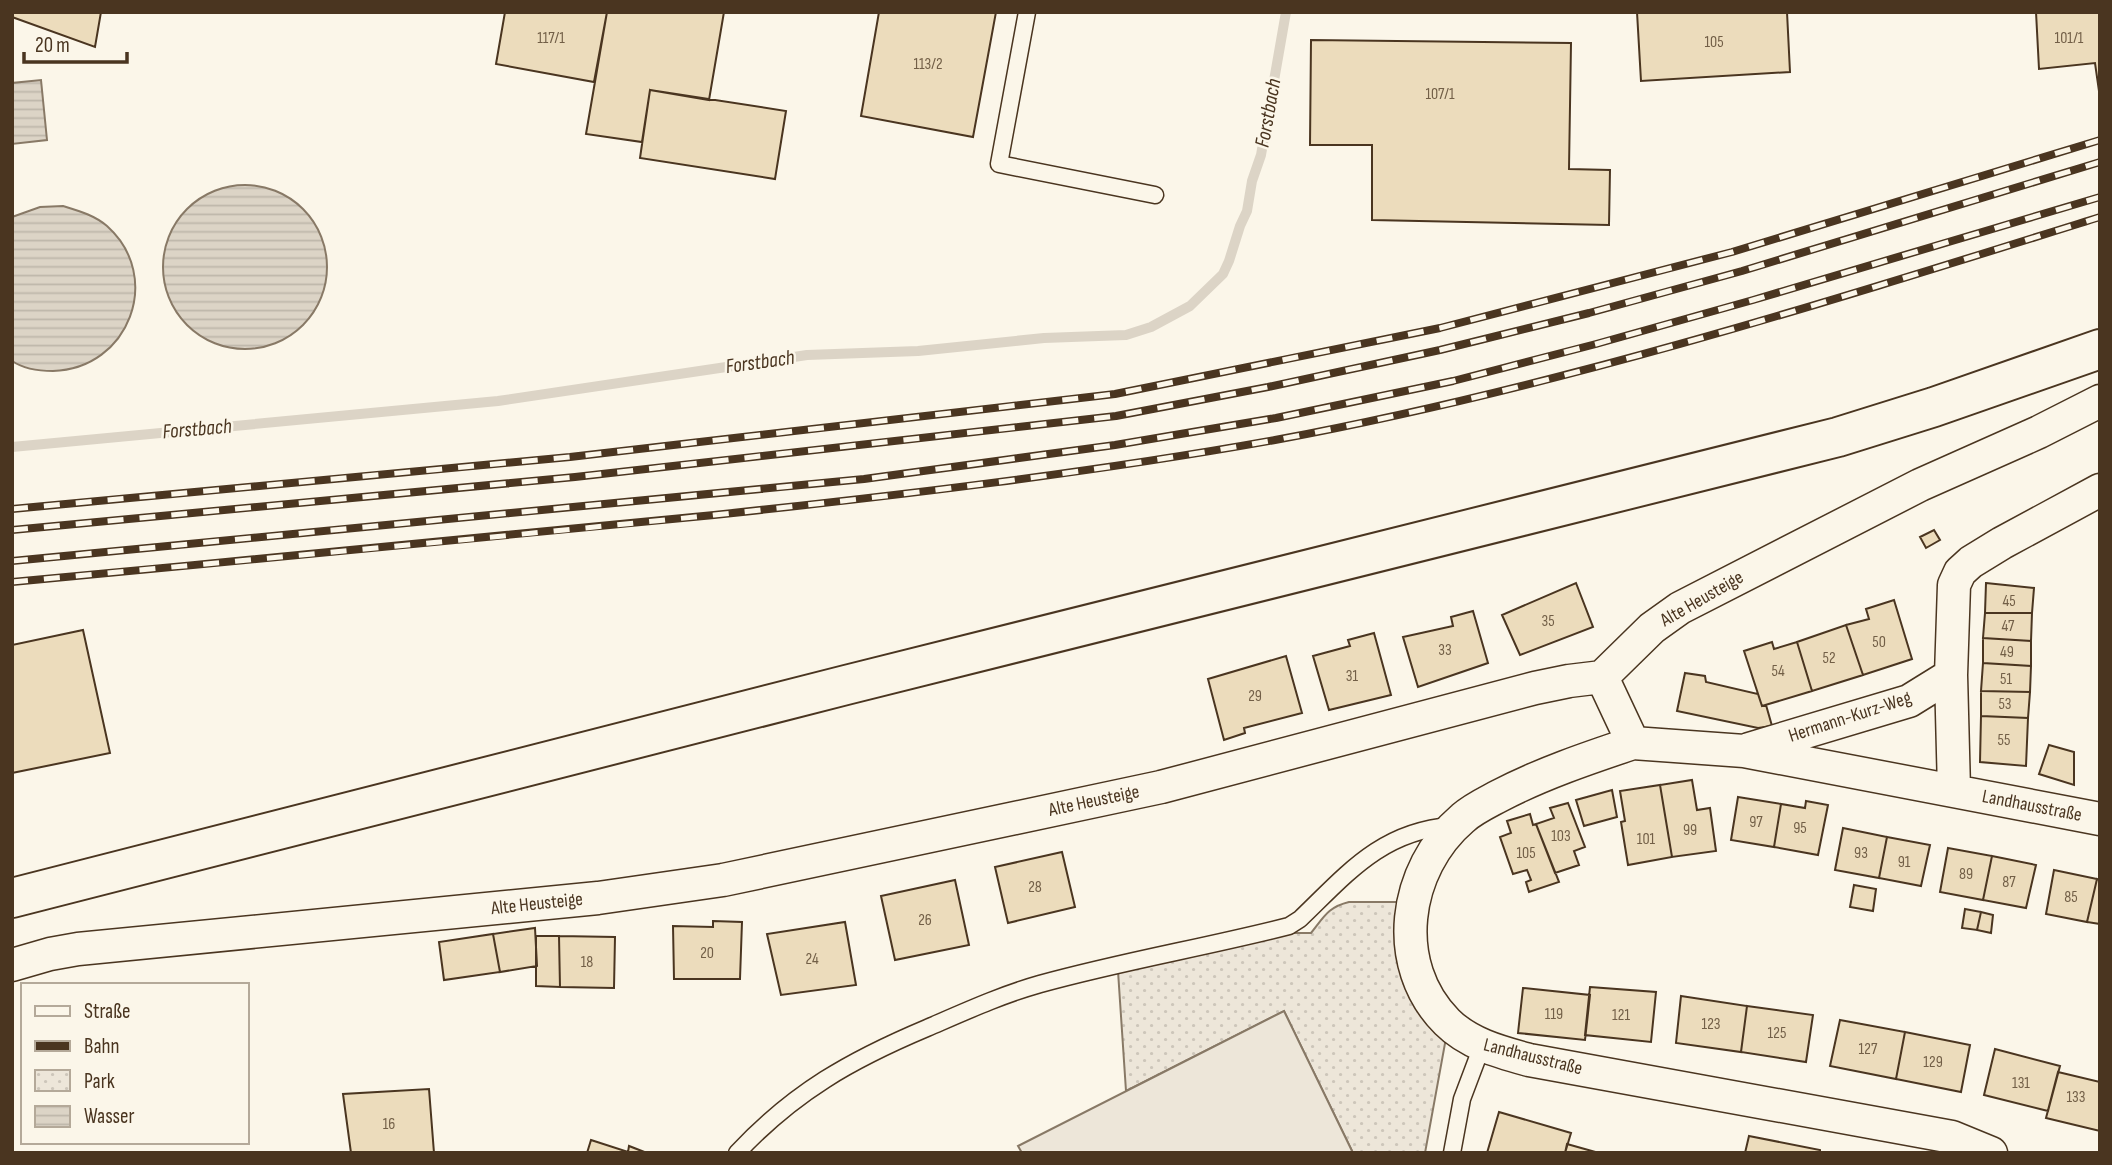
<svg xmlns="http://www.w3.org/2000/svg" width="2112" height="1165" viewBox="0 0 2112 1165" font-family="'Sofia Sans Condensed',sans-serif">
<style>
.park{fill:url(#park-dots);stroke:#887966;stroke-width:2}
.pitch{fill:#ede6d9;stroke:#887966;stroke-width:2}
.water{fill:url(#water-rules);stroke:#887966;stroke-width:2}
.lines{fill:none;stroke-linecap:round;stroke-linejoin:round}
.stream{stroke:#dcd4c6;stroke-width:10}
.building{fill:#ecdcbc;stroke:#4a3520;stroke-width:2}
.service-casing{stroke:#4a3520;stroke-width:19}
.minor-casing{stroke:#4a3520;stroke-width:35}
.secondary-casing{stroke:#4a3520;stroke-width:42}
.service{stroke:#fbf6e9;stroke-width:16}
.minor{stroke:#fbf6e9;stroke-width:32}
.secondary{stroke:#fbf6e9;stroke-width:38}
.rail-casing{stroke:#4a3520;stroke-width:8}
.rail{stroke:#fbf6e9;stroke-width:5;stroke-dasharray:16;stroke-linecap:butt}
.labels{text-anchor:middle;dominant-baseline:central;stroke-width:5;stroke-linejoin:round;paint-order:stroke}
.number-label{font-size:16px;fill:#725f47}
.street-label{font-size:19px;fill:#4a3520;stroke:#fbf6e9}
.water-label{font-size:21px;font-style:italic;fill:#4a3520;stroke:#fbf6e9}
</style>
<defs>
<pattern id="park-dots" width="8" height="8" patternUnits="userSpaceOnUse" patternTransform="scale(1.75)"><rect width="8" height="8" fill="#ede6d9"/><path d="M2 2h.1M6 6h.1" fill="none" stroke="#cdc6ba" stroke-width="1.8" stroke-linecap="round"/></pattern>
<pattern id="water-rules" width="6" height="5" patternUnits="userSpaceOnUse" patternTransform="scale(1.75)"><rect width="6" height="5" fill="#dcd4c6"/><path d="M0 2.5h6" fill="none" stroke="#beb7aa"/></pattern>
</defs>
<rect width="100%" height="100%" fill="#fbf6e9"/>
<!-- park -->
<path class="park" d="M1349 902H1399L1395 927 1396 945 1446 1038 1425 1153H1353L1284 1011 1126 1091 1118 971 1293 933H1311C1324 917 1328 907 1349 902Z"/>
<!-- pitch -->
<path class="pitch" d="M1284 1011 1353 1153H1022L1018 1146Z"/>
<!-- water -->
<path class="water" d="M41 80 47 140 12 144V83Z
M163 267a82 82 0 1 1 164 0a82 82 0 1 1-164 0Z
M63 206C79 211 94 215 107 226 164 277 129 369 53 371 39 371 24 369 12 361V217L40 207Z"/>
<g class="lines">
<!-- stream -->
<path class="stream" d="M12 447 498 401 807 355 918 351 1044 338 1126 335 1151 327 1190 306 1223 274 1229 261 1240 226 1247 211 1252 181 1261 155 1286 12"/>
</g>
<!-- building -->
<path class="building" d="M12 12H101L95 47 12 17Z
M505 12H607L594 82 496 64Z
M607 12H724L709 100 650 90 642 142 586 134Z
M879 12H996L973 137 861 116Z
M1637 12H1787L1790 72 1641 81Z
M2036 12H2100V98L2095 63 2039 69Z
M1311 40 1571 43 1569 169 1610 170 1609 225 1372 220V145H1310Z
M650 90 786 111 775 179 640 158Z
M1934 530 1940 540 1926 548 1920 537Z
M1576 583 1593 627 1520 655 1502 615Z
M1986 583 2034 588 2032 613H1985Z
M1894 600 1912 659 1863 675 1846 625 1869 619 1866 609Z
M1473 611 1488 663 1418 687 1403 637 1453 626 1451 617Z
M1985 613H2032L2031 641 1983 638Z
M1846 625 1863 675 1812 691 1797 642Z
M83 630 110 753 12 773V645Z
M1374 633 1391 695 1329 710 1313 656 1350 646 1348 640Z
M1983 638 2031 641V666L1983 663Z
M1772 642 1774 649 1797 642 1812 691 1762 706 1744 651Z
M1286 656 1302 713 1244 728 1245 733 1224 740 1208 679Z
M1983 663 2031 666 2030 692 1981 691Z
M1685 673 1705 676 1706 682 1758 694 1762 706 1766 705 1772 726 1758 728 1677 711Z
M1981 691 2030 692 2028 718 1981 716Z
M1981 716 2028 718 2026 766 1980 762Z
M2049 745 2074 752V785L2039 774Z
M1692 780 1697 810 1710 808 1716 851 1672 857 1660 785Z
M1660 785 1672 857 1628 865 1621 822 1625 821 1620 791Z
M1612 790 1617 817 1584 826 1576 800Z
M1738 797 1781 804 1774 847 1731 840Z
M1806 801 1828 805 1818 855 1774 847 1781 804 1805 808Z
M1568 803 1585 847 1574 851 1579 865 1555 873 1536 824 1554 818 1550 808Z
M1530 814 1533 825 1536 824 1559 882 1529 892 1526 882 1531 880 1527 870 1513 874 1500 837 1511 833 1507 821Z
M1843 828 1887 837 1879 878 1835 870Z
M1887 837 1930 845 1921 886 1879 878Z
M1948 848 1992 856 1983 900 1940 892Z
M1062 852 1075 907 1008 923 995 867Z
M1992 856 2036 865 2026 908 1983 900Z
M2054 870 2097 879 2087 922 2046 914Z
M2097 879 2100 880V924L2087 922Z
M955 880 969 945 895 960 881 896Z
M1854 885 1876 889 1873 911 1850 907Z
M1965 909 1981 912 1977 930 1962 928Z
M1981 912 1993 915 1991 933 1977 930Z
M713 921 742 922 740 979H674L673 926 713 927Z
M845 922 856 985 781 995 767 934Z
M535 928 537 966 500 972 493 934Z
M493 934 500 972 444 980 439 942Z
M536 936H559L560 987 536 986Z
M559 936 615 937 614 988 560 987Z
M1590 987 1656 992 1651 1042 1585 1035Z
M1523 988 1590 995 1585 1040 1518 1033Z
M1681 996 1747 1006 1741 1052 1676 1043Z
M1747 1006 1813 1015 1806 1062 1741 1052Z
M1840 1020 1905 1032 1896 1079 1830 1066Z
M1905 1032 1970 1045 1961 1092 1896 1079Z
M1995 1049 2060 1066 2048 1111 1984 1095Z
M2058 1072 2100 1082V1131L2046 1118Z
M429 1089 434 1153H351L343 1094Z
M1499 1112 1571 1133 1565 1153H1487Z
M1749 1136 1820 1150V1153H1745Z
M591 1140 628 1152 629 1146 647 1153H587Z
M1567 1144 1599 1153H1565Z"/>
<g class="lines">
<defs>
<path id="service" d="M1027 12 999 164 1155 195
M737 1153C794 1092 851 1060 927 1028 964 1012 1001 995 1040 984 1123 961 1207 947 1289 926L1300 919C1346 875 1381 831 1451 826
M1452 1153 1462 1099 1482 1046"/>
<path id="minor" d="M1951 675 1954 790
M1602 677 1633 743 1744 751 2100 819
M1633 743C1588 758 1541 774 1499 796 1486 803 1473 809 1463 818 1403 869 1390 965 1447 1022 1469 1044 1500 1052 1529 1060L1952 1137 1991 1153
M1749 749 1909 701 1951 675 1954 585 1960 572 1971 562 2002 543 2100 490
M12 965 50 954 78 949 598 898 723 880 1161 787 1535 688 1569 681 1602 677 1652 628 1680 608 1920 485 2039 432 2100 401"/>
<path id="secondary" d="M12 898 846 685 1838 437 1934 407 2100 349"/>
</defs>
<!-- service casing -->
<use href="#service" class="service-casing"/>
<!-- minor casing -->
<use href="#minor" class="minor-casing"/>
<!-- secondary casing -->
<use href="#secondary" class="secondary-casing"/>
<!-- service -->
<use href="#service" class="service"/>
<!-- minor -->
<use href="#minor" class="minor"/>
<!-- secondary -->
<use href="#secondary" class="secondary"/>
<defs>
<path id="rail" d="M12 509 570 457 1115 394 1440 328 1732 252 2100 140
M12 530 575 477 1116 416 1268 387 1440 350 1589 313 1742 271 2100 162
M12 561 864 479 1115 445 1276 418 1453 381 1596 344 1753 300 2100 197
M12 582C246 560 480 539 714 515 902 495 1090 473 1275 440 1556 388 1828 302 2100 217"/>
</defs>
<!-- rail casing -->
<use href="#rail" class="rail-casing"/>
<!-- rail -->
<use href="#rail" class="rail"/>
</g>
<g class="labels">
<!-- number labels -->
<g class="number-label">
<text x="551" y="38">117/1</text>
<text x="2069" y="38">101/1</text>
<text x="1714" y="42">105</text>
<text x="928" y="64">113/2</text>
<text x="1440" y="94">107/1</text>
<text x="2009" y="601">45</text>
<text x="1548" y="621">35</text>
<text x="2008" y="626">47</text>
<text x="1879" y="642">50</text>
<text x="1445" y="650">33</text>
<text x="2007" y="652">49</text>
<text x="1829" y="658">52</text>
<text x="1778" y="671">54</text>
<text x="1352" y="676">31</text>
<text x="2006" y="679">51</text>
<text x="1255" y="696">29</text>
<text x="2005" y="704">53</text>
<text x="2004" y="740">55</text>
<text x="1756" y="822">97</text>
<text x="1800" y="828">95</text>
<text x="1690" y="830">99</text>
<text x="1561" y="836">103</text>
<text x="1646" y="839">101</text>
<text x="1526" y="853">105</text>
<text x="1861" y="853">93</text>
<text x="1904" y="862">91</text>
<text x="1966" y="874">89</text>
<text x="2009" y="882">87</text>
<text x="1035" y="887">28</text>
<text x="2071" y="897">85</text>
<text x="925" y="920">26</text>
<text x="707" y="953">20</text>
<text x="812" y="959">24</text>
<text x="587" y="962">18</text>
<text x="1554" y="1014">119</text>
<text x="1621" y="1015">121</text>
<text x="1711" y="1024">123</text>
<text x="1777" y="1033">125</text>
<text x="1868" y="1049">127</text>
<text x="1933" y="1062">129</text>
<text x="2021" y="1083">131</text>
<text x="2076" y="1097">133</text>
<text x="389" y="1124">16</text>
</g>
<!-- street labels -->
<g class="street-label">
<text transform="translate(1702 599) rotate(-30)">Alte Heusteige</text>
<text transform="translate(1850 717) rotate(-18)">Hermann-Kurz-Weg</text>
<text transform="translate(1094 801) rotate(-12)">Alte Heusteige</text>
<text transform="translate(2032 806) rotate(11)">Landhausstraße</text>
<text transform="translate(537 904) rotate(-6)">Alte Heusteige</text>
<text transform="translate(1533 1057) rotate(14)">Landhausstraße</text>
</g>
<!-- water labels -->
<g class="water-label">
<text transform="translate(1268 113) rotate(-80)">Forstbach</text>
<text transform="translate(760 362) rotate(-8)">Forstbach</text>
<text transform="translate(197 429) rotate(-5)">Forstbach</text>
</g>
</g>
<!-- border -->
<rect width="2112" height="1165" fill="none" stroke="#4a3520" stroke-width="28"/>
<!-- legend -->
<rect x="21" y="983" width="228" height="161" fill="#fbf6e9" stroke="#b4a999" stroke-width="2"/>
<rect x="35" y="1006" width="35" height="10" fill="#fbf6e9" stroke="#b4a999" stroke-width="2"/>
<text x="84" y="1018" font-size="21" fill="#4a3520">Straße</text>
<rect x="35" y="1041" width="35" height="10" fill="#4a3520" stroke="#b4a999" stroke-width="2"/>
<text x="84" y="1053" font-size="21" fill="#4a3520">Bahn</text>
<rect x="35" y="1070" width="35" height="21" fill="url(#park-dots)" stroke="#b4a999" stroke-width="2"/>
<text x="84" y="1088" font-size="21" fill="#4a3520">Park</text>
<rect x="35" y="1106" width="35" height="21" fill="url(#water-rules)" stroke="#b4a999" stroke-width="2"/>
<text x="84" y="1123" font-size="21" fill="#4a3520">Wasser</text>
<!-- scale -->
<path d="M24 52v10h103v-10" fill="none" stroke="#4a3520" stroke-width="3.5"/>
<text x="35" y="52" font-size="21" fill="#4a3520" stroke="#fbf6e9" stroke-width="5" paint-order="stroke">20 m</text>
</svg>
